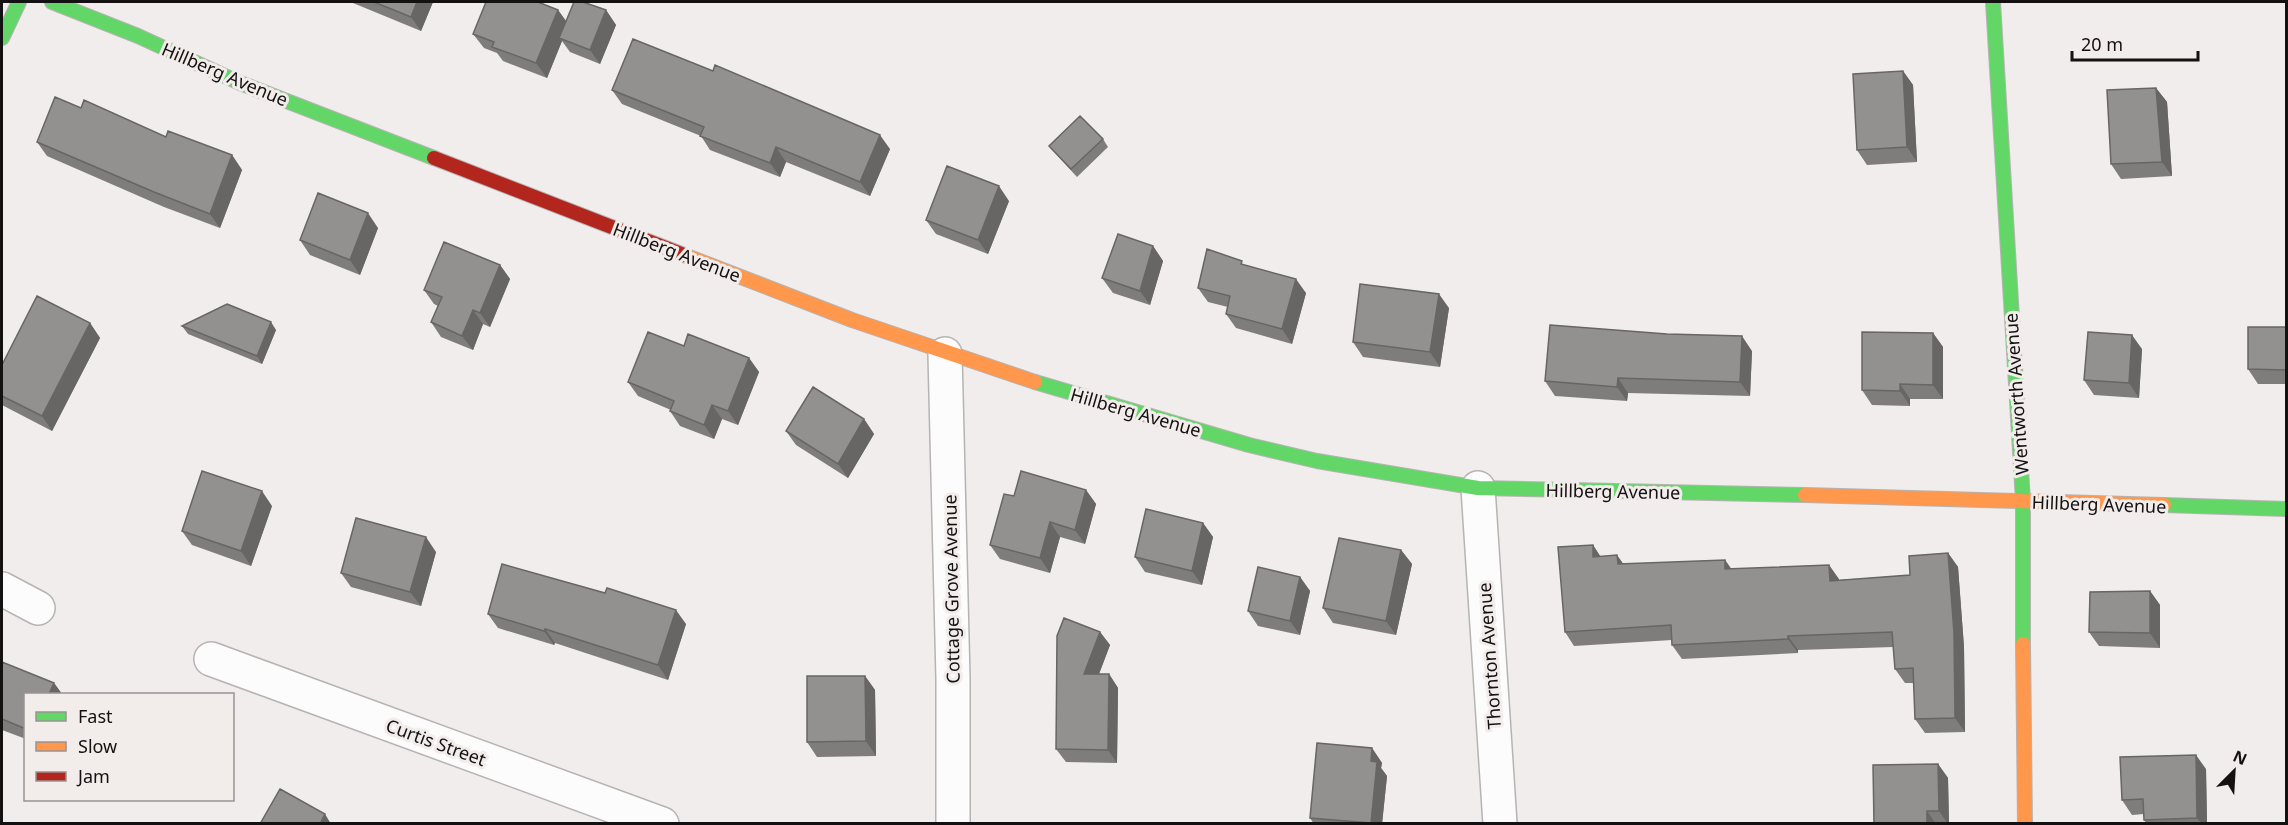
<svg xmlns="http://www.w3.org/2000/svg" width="2288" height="825" viewBox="0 0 2288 825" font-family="'Noto Sans',sans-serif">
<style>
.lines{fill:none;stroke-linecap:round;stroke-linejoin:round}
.street-casing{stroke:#b6b3b3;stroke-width:36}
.fast-casing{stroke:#b6b3b3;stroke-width:16}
.slow-casing{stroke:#b6b3b3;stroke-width:16}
.jam-casing{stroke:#b6b3b3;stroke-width:16}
.street{stroke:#fdfcfc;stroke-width:33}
.fast{stroke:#63d668;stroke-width:14}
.slow{stroke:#ff974d;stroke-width:14}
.jam{stroke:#b3261e;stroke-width:14}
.wall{fill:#7e7d7c}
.shaded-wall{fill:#676665}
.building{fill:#939190;stroke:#676665;stroke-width:1.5}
.labels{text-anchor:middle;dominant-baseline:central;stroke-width:6;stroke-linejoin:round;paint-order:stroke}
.street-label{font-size:18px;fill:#131111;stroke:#f2ecea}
</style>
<rect width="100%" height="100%" fill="#f0edec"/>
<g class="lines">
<defs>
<path id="street" d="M945 354 953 679V824
M1478 488 1500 824
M2 589 38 608
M211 659 662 824"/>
<path id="fast" d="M52 2 138 36 240 83 434 158
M1993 2 2023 501V644
M2 38 19 2
M1035 382 1249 445 1317 461 1478 488 1805 495
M2164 505 2286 509"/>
<path id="slow" d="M684 255 852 320 1035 382
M1805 495 2164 505
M2023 644 2025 824"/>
<path id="jam" d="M434 158 684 255"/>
</defs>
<!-- street casing -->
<use href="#street" class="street-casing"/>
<!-- fast casing -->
<use href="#fast" class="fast-casing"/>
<!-- slow casing -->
<use href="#slow" class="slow-casing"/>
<!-- jam casing -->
<use href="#jam" class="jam-casing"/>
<!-- street -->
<use href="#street" class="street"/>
<!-- fast -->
<use href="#fast" class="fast"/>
<!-- slow -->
<use href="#slow" class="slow"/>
<!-- jam -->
<use href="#jam" class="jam"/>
</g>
<!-- wall -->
<path class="wall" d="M352 2H433L421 31 353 3Z
M558 10 566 21 606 10 616 25 600 64 570 52 562 41 547 78 503 61 497 53 484 48 473 34Z
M1903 71 1913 85 1917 162 1867 165 1857 150Z
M2156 88 2167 102 2172 176 2121 179 2111 164Z
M612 90 890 149 870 196 786 162 780 177 710 150 701 136 622 104Z
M81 108 166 137 232 155 242 170 220 228 164 207 47 156 37 142Z
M1103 139 1108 147 1077 177 1055 153 1049 146Z
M1009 201 988 254 936 234 926 220Z
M378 228 360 275 310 255 300 240Z
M1153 246 1163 261 1150 305 1113 293 1102 278Z
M500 265 510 279 490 327 483 324 473 350 441 337 431 322 438 306 434 304 424 290Z
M1245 265 1306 293 1292 344 1236 328 1226 314 1228 307 1208 302 1198 288Z
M1449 308 1440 367 1363 357 1353 342Z
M90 323 100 338 52 431 2 405V365Z
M182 326 276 330 262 364 188 334Z
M2286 327V384H2258L2248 369Z
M1933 333 1943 347V399H1910V406L1872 405 1862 390Z
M684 346 749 358 759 372 738 425 722 419 714 439 680 426 670 411 671 410 638 396 628 382Z
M2142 349 2139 398 2094 395 2084 380Z
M1752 351 1750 396 1628 393 1627 401 1555 396 1545 381Z
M864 419 874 434 848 478 796 445 786 431Z
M1086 490 1096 504 1085 544 1060 537 1050 573 1000 559 990 545 1014 496Z
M272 506 251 566 192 545 182 531Z
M1203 523 1213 537 1202 585 1145 572 1135 557Z
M1593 545 1600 556 1624 564 1725 560 1731 569 1829 565 1839 580 1910 575 1948 553 1958 567 1964 647 1965 732 1925 733 1915 719 1914 683H1905L1895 669 1893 647 1798 650V653L1682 659 1672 645V640L1574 646 1565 632Z
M1401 550 1412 564 1396 635 1333 623 1323 608Z
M436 552 421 606 351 587 341 573Z
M1300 577 1310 591 1300 635 1258 626 1248 611Z
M2150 591 2160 605V648L2099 646 2089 632Z
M605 593 686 624 668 680 555 643 554 645 498 628 488 614Z
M1100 632 1110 645 1099 674H1109L1118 688 1117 763 1066 762 1056 749Z
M2 662 54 683 62 694H26V739L2 730Z
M865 676 875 690 876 756 817 757 807 742Z
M1372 748 1382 763 1381 768 1387 776 1382 824H1314L1310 818Z
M1938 764 1948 778 1949 824H1874Z
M2206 769 2207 824H2147L2144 820V814L2132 815 2122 800Z"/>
<!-- shaded-wall -->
<path class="shaded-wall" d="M417 2H433L421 31 411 17Z
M558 10 568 24 559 38 562 41 547 78 536 63Z
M606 10 616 25 600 64 590 50Z
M1903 71 1913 85 1917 162 1907 147Z
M2156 88 2167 102 2172 176 2162 162Z
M880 135 890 149 870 196 860 182Z
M776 147 786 162 780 177 770 163Z
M232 155 242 170 220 228 210 214Z
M999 186 1009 201 988 254 978 240Z
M368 213 378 228 360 275 350 260Z
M1153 246 1163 261 1150 305 1140 291Z
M500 265 510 279 490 327 480 313Z
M1296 279 1306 293 1292 344 1282 329Z
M1439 294 1449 308 1440 367 1430 352Z
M473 310 483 324 473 350 462 336Z
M271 322 276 330 262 364 257 356Z
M90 323 100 338 52 431 42 416Z
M1933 333 1943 347V399L1933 385Z
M2132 335 2142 349 2139 398 2129 383Z
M1742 336 1752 351 1750 396 1740 382Z
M749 358 759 372 738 425 728 411Z
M1618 378 1628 393 1627 401 1617 387Z
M1900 384 1910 399V406L1900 391Z
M712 405 722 419 714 439 704 425Z
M864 419 874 434 848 478 838 464Z
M1086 490 1096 504 1085 544 1075 530Z
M262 491 272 506 251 566 241 551Z
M1050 522 1060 537 1050 573 1040 558Z
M1203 523 1213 537 1202 585 1192 571Z
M426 537 436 552 421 606 410 592Z
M1593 545 1602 559 1593 557Z
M1401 550 1412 564 1396 635 1386 621Z
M1948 553 1958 567 1964 647 1965 732 1955 718Z
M1617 555 1627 569 1618 564Z
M1725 560 1735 574 1725 569Z
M1829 565 1839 579V595L1830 581Z
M1300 577 1310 591 1300 635 1290 621Z
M2150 591 2160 605V648L2150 633Z
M676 610 686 624 668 680 658 665Z
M545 629 555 643 554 645 544 631Z
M1100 632 1110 645 1094 687 1084 674Z
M1788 636 1798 650V653L1788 639Z
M1109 674 1118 688 1117 763 1108 750Z
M865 676 875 690 876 756 866 741Z
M54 683 62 694H49Z
M1372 748 1382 763 1381 768 1387 776 1382 824H1371V761Z
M2196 755 2206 769 2207 824H2202L2197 818Z
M1938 764 1948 778 1949 824H1948L1939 811Z
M1927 811 1936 824H1927Z
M325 814 331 824H320Z"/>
<!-- building -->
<path class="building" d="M374 2H417L411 17Z
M486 2H538L558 10 536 63 492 47 494 42 473 34Z
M574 2H583L606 10 590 50 559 38Z
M633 39 713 71 715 65 880 135 860 182 776 147 770 163 700 136 704 127 612 90Z
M1903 71 1907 147 1857 150 1853 74Z
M2156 88 2162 162 2111 164 2107 90Z
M55 97 81 108 84 100 166 137 168 131 232 155 210 214 154 192 37 142Z
M1080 116 1103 139 1071 169 1049 146Z
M947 166 999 186 978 240 926 220Z
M318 193 368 213 350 260 300 240Z
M1118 234 1153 246 1140 291 1102 278Z
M444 242 500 265 480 313 473 310 462 336 431 322 442 297 424 290Z
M1207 249 1242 261 1241 264 1296 279 1282 329 1226 314 1230 296 1198 288Z
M1360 284 1439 294 1430 352 1353 342Z
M37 296 90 323 42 416 2 396V365Z
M227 304 271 322 257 356 182 326Z
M1550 325 1667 334 1742 336 1740 382 1618 378 1617 387 1545 381Z
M2248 327H2286V370L2248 369Z
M648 332 684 346 688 334 749 358 728 411 712 405 704 425 670 411 674 401 628 382Z
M1862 332 1933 333V385L1900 384V391L1862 390Z
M2088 332 2132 335 2129 383 2084 380Z
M813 387 864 419 838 464 786 431Z
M202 471 262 491 241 551 182 531Z
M1021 471 1086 490 1075 530 1050 522 1040 558 990 545 1004 494 1014 496Z
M1146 509 1203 523 1192 571 1135 557Z
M356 518 426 537 410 592 341 573Z
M1339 538 1401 550 1386 621 1323 608Z
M1593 545V557L1617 555 1618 564 1725 560V569L1829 565 1830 581 1910 575 1909 556 1948 553 1954 633 1955 718 1915 719 1913 668 1895 669 1892 632 1788 636V639L1672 645 1671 625 1565 632 1558 547Z
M502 564 605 593 607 588 676 610 658 665 545 629 544 631 488 614Z
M1258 567 1300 577 1290 621 1248 611Z
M2150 591V633L2089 632 2090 592Z
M1064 618 1100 632 1084 674H1109L1108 750 1056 749 1057 636Z
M2 662 54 683 49 694H26V729L2 719Z
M807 676H865L866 741 807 742Z
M1317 743 1372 748 1371 761 1377 762 1371 823 1310 818Z
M2196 755 2197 818 2144 820 2143 799 2122 800 2120 757Z
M1938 764 1939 811H1927V824H1874L1873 765Z
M280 789 325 814 320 824H260Z"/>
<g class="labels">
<!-- street labels -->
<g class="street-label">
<text transform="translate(225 74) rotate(23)">Hillberg Avenue</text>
<text transform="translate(677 252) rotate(21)">Hillberg Avenue</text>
<text transform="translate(2016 394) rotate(-94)">Wentworth Avenue</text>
<text transform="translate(1136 412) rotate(16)">Hillberg Avenue</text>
<text transform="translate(1613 491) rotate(1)">Hillberg Avenue</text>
<text transform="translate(2099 504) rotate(2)">Hillberg Avenue</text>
<text transform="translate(951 589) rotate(-91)">Cottage Grove Avenue</text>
<text transform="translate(1489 656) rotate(-94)">Thornton Avenue</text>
<text transform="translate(436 742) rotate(20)">Curtis Street</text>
</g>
</g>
<!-- border -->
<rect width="2288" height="825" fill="none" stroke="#131111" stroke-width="6"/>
<!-- legend -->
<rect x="24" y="693" width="210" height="108" fill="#f2ecea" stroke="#999493" stroke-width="1.5"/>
<rect x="36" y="712" width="30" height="9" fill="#63d668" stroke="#999493" stroke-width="1.5"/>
<text x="78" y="723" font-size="18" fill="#131111">Fast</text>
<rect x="36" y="742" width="30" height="9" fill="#ff974d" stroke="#999493" stroke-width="1.5"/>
<text x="78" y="753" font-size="18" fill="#131111">Slow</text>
<rect x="36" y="772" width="30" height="9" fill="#b3261e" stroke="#999493" stroke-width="1.5"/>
<text x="78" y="783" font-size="18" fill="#131111">Jam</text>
<!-- north arrow -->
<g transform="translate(2234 771) rotate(24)" stroke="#f2ecea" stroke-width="4.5" paint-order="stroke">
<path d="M0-4.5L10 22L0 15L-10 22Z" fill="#131111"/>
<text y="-9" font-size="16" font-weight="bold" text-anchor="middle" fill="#131111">N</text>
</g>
<!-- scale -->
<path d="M2072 51v9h126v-9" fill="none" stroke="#131111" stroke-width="3"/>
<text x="2081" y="51" font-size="18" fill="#131111" stroke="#f2ecea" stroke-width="4.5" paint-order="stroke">20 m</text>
</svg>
